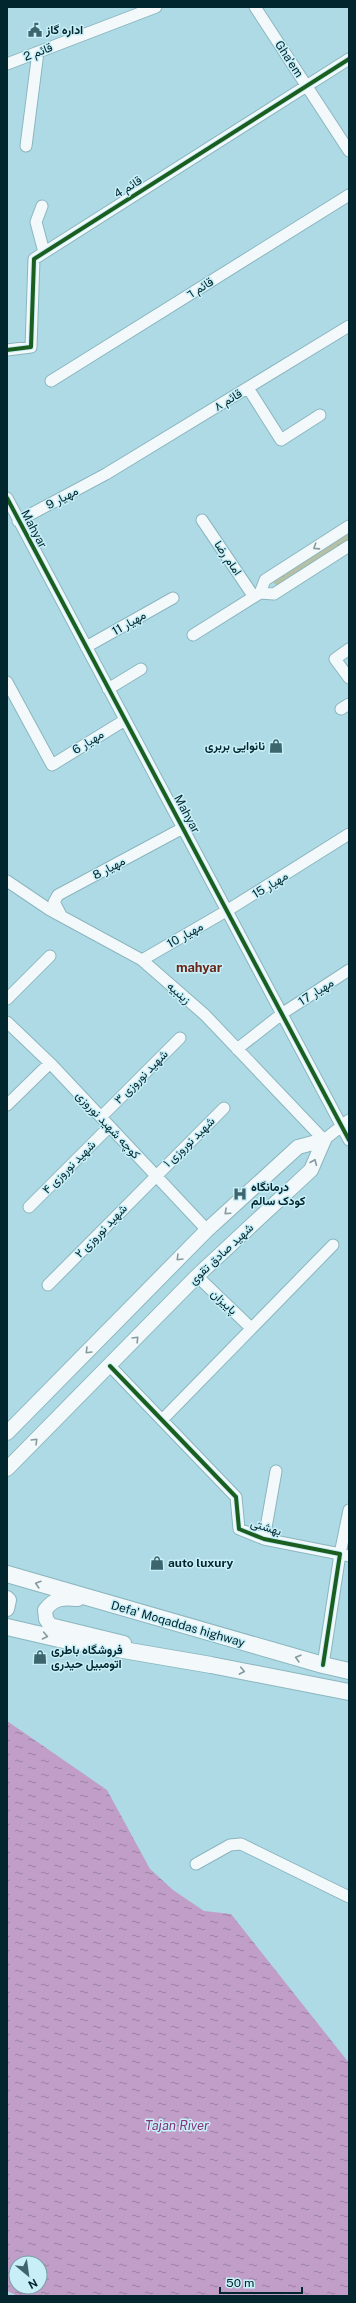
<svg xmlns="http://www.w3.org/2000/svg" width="356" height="2303" viewBox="0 0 356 2303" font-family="'Public Sans',Vazirmatn,sans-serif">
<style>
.grass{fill:url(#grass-tufts)}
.water{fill:url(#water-ripples);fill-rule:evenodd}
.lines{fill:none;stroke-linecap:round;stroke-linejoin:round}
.minor-casing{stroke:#8bb6bf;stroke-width:13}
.major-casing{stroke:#8bb6bf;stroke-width:16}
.highway-casing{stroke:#8bb6bf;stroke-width:18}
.minor{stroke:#f3f9fb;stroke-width:11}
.major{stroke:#f3f9fb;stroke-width:14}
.highway{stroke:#f3f9fb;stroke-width:16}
.cycleway-casing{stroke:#c8eff8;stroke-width:6}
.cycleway{stroke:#1b5e20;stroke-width:4}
.oneway{stroke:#869a9e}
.labels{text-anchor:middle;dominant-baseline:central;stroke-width:3;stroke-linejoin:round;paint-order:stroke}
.poi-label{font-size:12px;font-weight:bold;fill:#01262d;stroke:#c8eff8;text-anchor:start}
.street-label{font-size:12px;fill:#01262d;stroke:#c8eff8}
.neighbourhood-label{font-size:13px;font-weight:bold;fill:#692618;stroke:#c8eff8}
.water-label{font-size:13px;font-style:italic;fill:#833378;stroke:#c8eff8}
</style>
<defs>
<pattern id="grass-tufts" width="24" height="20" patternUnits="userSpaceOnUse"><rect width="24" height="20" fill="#b6c0a4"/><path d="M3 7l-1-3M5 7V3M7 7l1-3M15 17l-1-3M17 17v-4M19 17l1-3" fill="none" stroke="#9ba58e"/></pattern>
<pattern id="water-ripples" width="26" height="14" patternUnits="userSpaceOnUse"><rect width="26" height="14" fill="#c09ec8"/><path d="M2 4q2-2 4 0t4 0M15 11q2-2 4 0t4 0" fill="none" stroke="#9a81a3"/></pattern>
</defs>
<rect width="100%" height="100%" fill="#addae5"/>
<!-- grass -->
<path class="grass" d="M349 533V540L277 586 273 582Z"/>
<!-- water -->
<path class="water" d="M7 1721 107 1790 150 1869 173 1890 204 1911 231 1914 349 2063V2296H18L7 2291ZM16 2263H40V2287H16Z"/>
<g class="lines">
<defs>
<path id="minor" d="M255 7 349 151
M7 64 156 7
M26 146 38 52
M42 206 36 222 44 252
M7 350 31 347 34 259 349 59
M51 381 349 195
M248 388 281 440 320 415
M7 498 349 1140
M202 520 254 597
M18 521 106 474 349 326
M260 593 274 594 349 546
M193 635 260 593 265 580 349 526
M86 647 173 598
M349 649 335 659 349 678
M7 682 52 765 125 720
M108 689 141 669
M341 709 349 704
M7 881 50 910 142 960 205 1015 324 1140 349 1120
M61 915 54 902 58 895 183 828
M142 960 228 910 349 834
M7 999 50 956
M7 1022 52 1065 207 1230
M237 1049 283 1013 349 970
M7 1105 50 1063
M101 1117 180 1038
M29 1207 109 1127
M197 1276 251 1328
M48 1285 224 1108
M110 1366 236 1497 239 1529 264 1539 340 1554 323 1665
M162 1420 333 1245
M349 1510 340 1554 349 1556
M264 1539 276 1471
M196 1864 230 1845 241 1844 349 1897"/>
<path id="major" d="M7 1433 207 1230 298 1147 324 1140
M7 1469 197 1276 311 1170 324 1140
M7 1598 9 1600 7 1609
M78 1599C63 1598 55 1597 45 1610L46 1619 50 1625 124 1643"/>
<path id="highway" d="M7 1574 323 1665 349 1671
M7 1627 59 1639 211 1665 349 1692"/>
</defs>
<!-- minor casing -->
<use href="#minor" class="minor-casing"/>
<!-- major casing -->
<use href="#major" class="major-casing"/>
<!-- highway casing -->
<use href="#highway" class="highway-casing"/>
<!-- minor -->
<use href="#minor" class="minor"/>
<!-- major -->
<use href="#major" class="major"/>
<!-- highway -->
<use href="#highway" class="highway"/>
<defs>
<path id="cycleway" d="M7 350 31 347 34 259 349 59
M7 498 349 1140
M110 1366 236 1497 239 1529 264 1539 340 1554 323 1665"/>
</defs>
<!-- cycleway casing -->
<use href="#cycleway" class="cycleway-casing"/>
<!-- cycleway -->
<use href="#cycleway" class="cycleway"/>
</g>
<!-- one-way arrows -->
<defs><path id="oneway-chevron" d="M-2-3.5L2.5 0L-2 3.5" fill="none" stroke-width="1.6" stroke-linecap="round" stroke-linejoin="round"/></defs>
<g class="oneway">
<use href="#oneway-chevron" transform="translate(316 547) rotate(147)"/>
<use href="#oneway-chevron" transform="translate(314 1162) rotate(-67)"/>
<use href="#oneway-chevron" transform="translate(227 1212) rotate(138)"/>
<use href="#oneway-chevron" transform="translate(179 1258) rotate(135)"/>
<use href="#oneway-chevron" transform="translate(136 1339) rotate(-46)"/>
<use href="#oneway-chevron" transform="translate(88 1351) rotate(135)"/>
<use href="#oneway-chevron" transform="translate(35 1441) rotate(-45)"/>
<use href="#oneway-chevron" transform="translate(38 1584) rotate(-163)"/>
<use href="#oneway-chevron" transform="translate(45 1636) rotate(12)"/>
<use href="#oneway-chevron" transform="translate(298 1658) rotate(-164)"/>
<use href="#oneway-chevron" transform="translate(242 1671) rotate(11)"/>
</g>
<!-- icons -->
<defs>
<symbol id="civic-bare" viewBox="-9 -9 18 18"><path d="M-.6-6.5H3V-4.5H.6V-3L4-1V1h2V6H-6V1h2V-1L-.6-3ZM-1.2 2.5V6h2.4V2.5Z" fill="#3d656d" stroke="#c8eff8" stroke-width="2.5" paint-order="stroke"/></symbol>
<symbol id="shop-bare" viewBox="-9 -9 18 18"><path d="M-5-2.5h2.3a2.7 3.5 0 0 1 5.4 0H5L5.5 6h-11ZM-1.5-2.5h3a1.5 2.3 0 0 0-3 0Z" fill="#3d656d" stroke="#c8eff8" stroke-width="2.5" paint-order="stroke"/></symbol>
<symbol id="hospital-bare" viewBox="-9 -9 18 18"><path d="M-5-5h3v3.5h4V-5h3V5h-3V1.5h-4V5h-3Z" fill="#3d656d" stroke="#c8eff8" stroke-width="2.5" paint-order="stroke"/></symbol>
</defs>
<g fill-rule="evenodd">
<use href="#civic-bare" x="25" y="20" width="20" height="20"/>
<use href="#shop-bare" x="266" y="736" width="20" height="20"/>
<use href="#hospital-bare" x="230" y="1184" width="20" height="20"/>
<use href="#shop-bare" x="147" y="1553" width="20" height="20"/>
<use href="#shop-bare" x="30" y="1647" width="20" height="20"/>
</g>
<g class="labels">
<!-- poi labels -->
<g class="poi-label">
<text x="46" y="30">اداره گاز</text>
<text x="265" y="746" text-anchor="end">نانوایی بربری</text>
<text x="251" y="1187">درمانگاه<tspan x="251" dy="14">کودک سالم</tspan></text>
<text x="168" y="1563">auto luxury</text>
<text x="51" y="1650">فروشگاه باطری<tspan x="51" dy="14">اتومبیل حیدری</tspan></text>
</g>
<!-- street labels -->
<g class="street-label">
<text transform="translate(38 52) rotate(-21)">قائم 2</text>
<text transform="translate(289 59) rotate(57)">Gha'em</text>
<text transform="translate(128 187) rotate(-32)">قائم 4</text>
<text transform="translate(200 288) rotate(-32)">قائم ٦</text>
<text transform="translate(228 400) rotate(-31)">قائم ٨</text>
<text transform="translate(62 498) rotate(-28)">مهیار 9</text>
<text transform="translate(34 529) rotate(62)">Mahyar</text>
<text transform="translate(228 558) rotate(56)">امام رضا</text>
<text transform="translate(129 623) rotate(-30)">مهیار 11</text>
<text transform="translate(88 742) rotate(-32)">مهیار 6</text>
<text transform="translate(187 814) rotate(62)">Mahyar</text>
<text transform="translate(109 868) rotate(-28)">مهیار 8</text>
<text transform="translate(270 885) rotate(-32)">مهیار 15</text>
<text transform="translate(185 935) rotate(-30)">مهیار 10</text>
<text transform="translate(316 992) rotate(-33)">مهیار 17</text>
<text transform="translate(179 993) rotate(41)">زینبیه</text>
<text transform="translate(141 1077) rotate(-45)">شهید نوروزی ۳</text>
<text transform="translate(108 1125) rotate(47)">کوچه شهید نوروزی</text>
<text transform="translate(189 1142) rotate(-44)">شهید نوروزی ۱</text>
<text transform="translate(69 1167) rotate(-45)">شهید نوروزی ۴</text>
<text transform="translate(101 1231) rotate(-46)">شهید نوروزی ۲</text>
<text transform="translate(221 1254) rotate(-43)">شهید صادق تقوی</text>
<text transform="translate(224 1302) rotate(43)">پاییزان</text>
<text transform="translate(266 1527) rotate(17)">بهشتی</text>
<text transform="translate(178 1624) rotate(16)">Defa' Moqaddas highway</text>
</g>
<!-- neighbourhood labels -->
<g class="neighbourhood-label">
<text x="199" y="967">mahyar</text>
</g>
<!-- water labels -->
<g class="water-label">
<text x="177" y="2125">Tajan River</text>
</g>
</g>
<!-- border -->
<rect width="356" height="2303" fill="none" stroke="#01262d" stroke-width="16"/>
<!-- north arrow -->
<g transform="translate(28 2275) rotate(151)"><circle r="19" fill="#c8eff8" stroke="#789fa7"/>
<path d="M0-3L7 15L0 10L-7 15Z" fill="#3d656d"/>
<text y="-6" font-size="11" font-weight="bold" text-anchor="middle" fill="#01262d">N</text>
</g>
<!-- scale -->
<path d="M220 2287v6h82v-6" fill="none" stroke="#01262d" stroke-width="2"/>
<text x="226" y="2287" font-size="12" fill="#01262d" stroke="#c8eff8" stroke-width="3" paint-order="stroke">50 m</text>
</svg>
